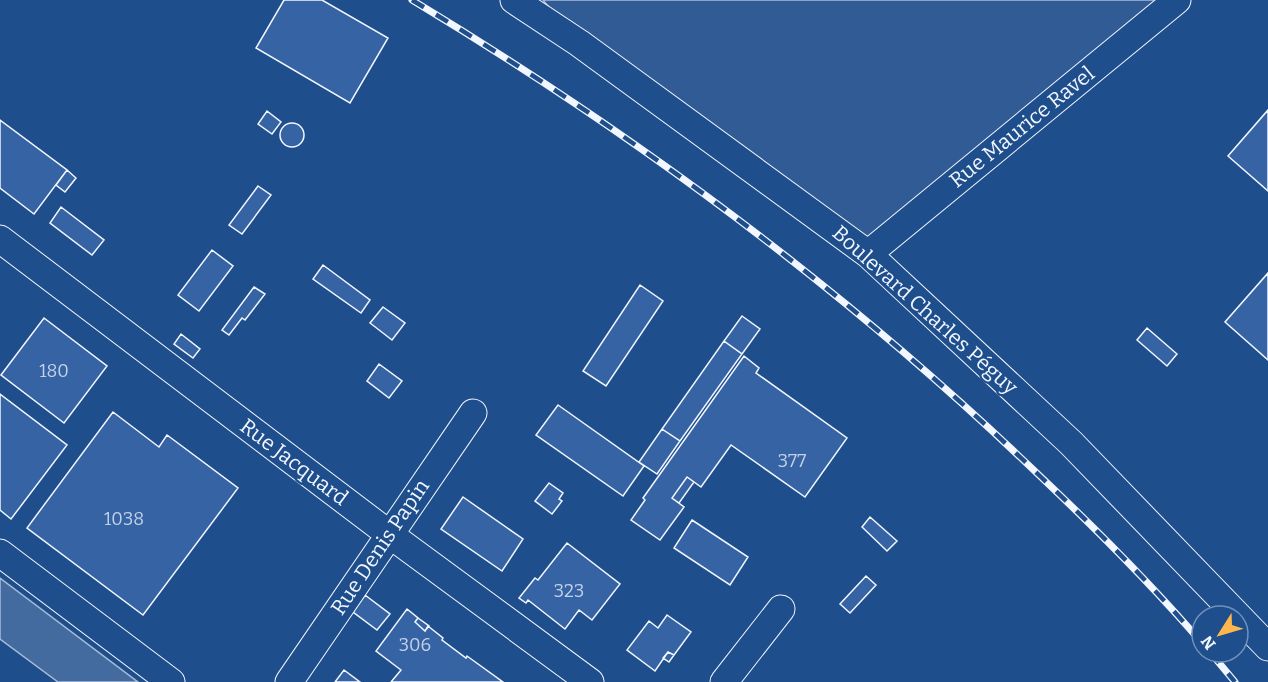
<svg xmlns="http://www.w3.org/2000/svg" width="1268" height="682" viewBox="0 0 1268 682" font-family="Bitter,serif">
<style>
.built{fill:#305b95;stroke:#a8bbd7;stroke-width:1.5}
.water{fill:#446ba0;stroke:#a8bbd7;stroke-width:1.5}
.building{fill:#3563a3;stroke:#f2f6ff;stroke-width:1.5}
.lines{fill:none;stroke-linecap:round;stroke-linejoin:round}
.minor-casing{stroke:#f2f6ff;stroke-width:29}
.minor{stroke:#1f4e8c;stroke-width:27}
.rail-casing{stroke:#f2f6ff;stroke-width:7}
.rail{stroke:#1f4e8c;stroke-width:4.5;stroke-dasharray:14;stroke-linecap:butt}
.labels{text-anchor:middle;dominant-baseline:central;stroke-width:4.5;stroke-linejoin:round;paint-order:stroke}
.number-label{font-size:18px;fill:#c3d1e8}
.street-label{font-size:21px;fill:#f2f6ff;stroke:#1f4e8c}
</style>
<rect width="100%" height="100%" fill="#1f4e8c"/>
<!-- built -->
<path class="built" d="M543 0H1177L868 254 579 43Z"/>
<!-- water -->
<path class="water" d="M0 578 138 682H58L0 639Z"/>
<!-- building -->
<path class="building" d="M284 0H322L388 38 350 103 256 48Z
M1268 110V191L1228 156Z
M267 111 281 122 272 134 258 124Z
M0 120 67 170 34 214 0 188Z
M280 135a12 12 0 1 1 24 0a12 12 0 1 1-24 0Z
M67 170 76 178 65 192 56 185Z
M258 186 271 195 242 234 229 225Z
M61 207 104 240 92 255 50 223Z
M212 250 233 266 199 311 178 295Z
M323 265 370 300 361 313 313 279Z
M1268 273V360L1225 322Z
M640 285 663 301 606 386 583 371Z
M254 287 265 294 245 320 242 318 229 335 222 330Z
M383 307 405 323 392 340 370 323Z
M742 316 760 329 742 354 724 341Z
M44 318 107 366 64 423 1 375Z
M1147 328 1177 354 1167 366 1137 340Z
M181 334 200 349 193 358 174 344Z
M724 341 742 354 680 441 662 429Z
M744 356 759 368 756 373 847 438 805 497 731 445 701 487 687 477 672 498 684 507 660 540 631 520 645 500 643 498Z
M379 364 402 381 389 398 367 381Z
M0 394 67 445 11 519 0 510Z
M558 405 644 466 623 496 536 435Z
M113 412 159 447 167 435 238 488 143 615 27 528Z
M662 429 680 441 657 474 639 462Z
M687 477 694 482 679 503 672 498Z
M549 483 563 493 559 499 562 501 552 514 535 501Z
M463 497 523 539 502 571 441 529Z
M870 517 897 541 887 551 862 527Z
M692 520 748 557 730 585 674 548Z
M567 543 620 584 592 620 579 610 565 629 528 600 526 603 519 598 535 578 538 580Z
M866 576 876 585 850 613 840 604Z
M365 595 390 614 377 630 353 612Z
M407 609 418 618 415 622 425 631 428 626 443 638 442 640 466 658 467 656 503 682H391L401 670 376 651Z
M667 615 691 632 674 655 668 652 655 671 627 650 649 621 658 628Z
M418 618 429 626 425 631 415 622Z
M668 652 674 655 669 662 663 658Z
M344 670 360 682H335Z"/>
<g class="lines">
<defs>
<path id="minor" d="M514 0 579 43 868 254 1071 443 1268 647
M0 239 389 534 590 682
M868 254 1177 0
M0 553 171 682
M289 682 473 413
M724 682 781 609"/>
</defs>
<!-- minor casing -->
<use href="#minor" class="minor-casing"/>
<!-- minor -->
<use href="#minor" class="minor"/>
<defs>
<path id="rail" d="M412 0C638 136 851 294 1041 477 1097 530 1152 585 1202 643
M1210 652 1235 682"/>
</defs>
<!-- rail casing -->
<use href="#rail" class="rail-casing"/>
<!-- rail -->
<use href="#rail" class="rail"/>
</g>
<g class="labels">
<!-- number labels -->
<g class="number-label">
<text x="54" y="371">180</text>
<text x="792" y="461">377</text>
<text x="124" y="519">1038</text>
<text x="569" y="591">323</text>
<text x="415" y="645">306</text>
</g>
<!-- street labels -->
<g class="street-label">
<text transform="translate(1022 127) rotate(-39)">Rue Maurice Ravel</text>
<text transform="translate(925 310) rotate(42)">Boulevard Charles Péguy</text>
<text transform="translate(294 462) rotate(37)">Rue Jacquard</text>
<text transform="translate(380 547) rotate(-56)">Rue Denis Papin</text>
</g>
</g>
<!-- north arrow -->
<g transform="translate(1220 634) rotate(233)"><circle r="28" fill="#1f4e8c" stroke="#7391ba" stroke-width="1.5"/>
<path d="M0-4.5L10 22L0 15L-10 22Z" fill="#ffb74d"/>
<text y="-9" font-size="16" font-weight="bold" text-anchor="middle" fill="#f2f6ff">N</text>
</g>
</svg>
